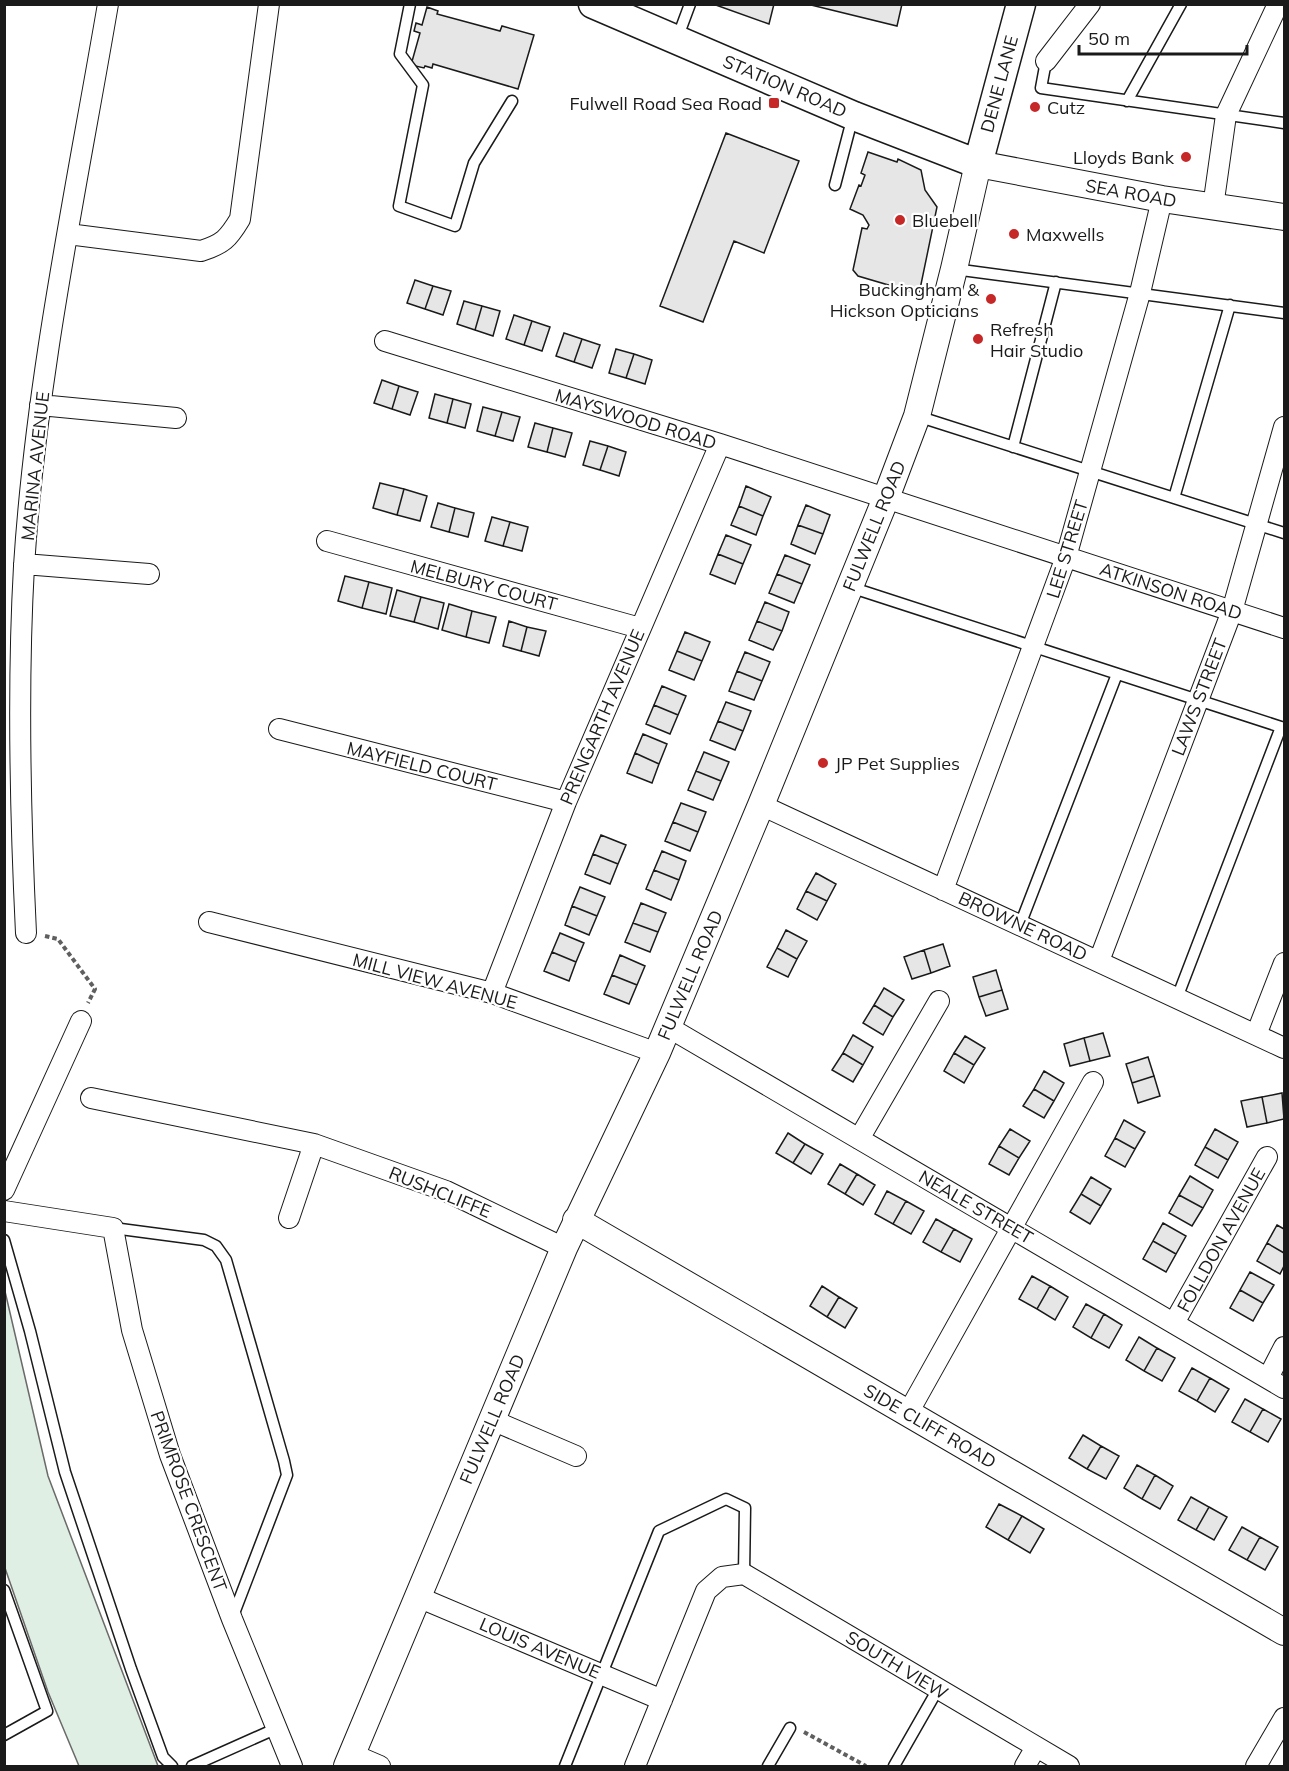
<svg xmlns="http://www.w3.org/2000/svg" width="1289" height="1771" viewBox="0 0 1289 1771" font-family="Mulish,sans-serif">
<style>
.green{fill:#e0efe3;stroke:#6a6a6a;stroke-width:1.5}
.building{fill:#e6e6e6;stroke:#1a1a1a;stroke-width:1.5}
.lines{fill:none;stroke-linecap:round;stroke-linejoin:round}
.service-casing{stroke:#1a1a1a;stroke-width:13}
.minor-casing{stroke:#1a1a1a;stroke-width:22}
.tertiary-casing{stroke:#1a1a1a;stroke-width:28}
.secondary-casing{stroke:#1a1a1a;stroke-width:31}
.path{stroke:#5f5f5f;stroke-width:4;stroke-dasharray:4.5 3;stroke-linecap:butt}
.service{stroke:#fff;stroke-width:10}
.minor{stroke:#fff;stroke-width:20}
.tertiary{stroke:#fff;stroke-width:26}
.secondary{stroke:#fff;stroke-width:28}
.poi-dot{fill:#c62828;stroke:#fff;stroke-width:2}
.labels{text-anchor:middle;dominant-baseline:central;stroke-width:4.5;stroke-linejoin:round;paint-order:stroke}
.street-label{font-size:18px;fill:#1a1a1a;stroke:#fff}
.poi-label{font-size:18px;fill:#1a1a1a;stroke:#fff;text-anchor:start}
</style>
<rect width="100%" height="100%" fill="#fff"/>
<!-- green -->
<path class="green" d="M4 1287 48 1476 158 1766H79L48 1692 5 1568Z"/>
<!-- building -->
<path class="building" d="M713 4H774L769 24Z
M807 4H902L897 26Z
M427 7 438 11 437 14 500 31 502 26 534 35 518 89 433 64 432 68 425 66 424 68 411 65 420 33 414 31 416 23 422 25Z
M726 133 799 161 764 253 734 241 703 322 660 306Z
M868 152 897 162 898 159 921 170 925 190 937 207 919 294 858 276 853 270 862 228 867 229 869 225 863 215 850 209 859 185 861 186 865 175 861 173Z
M415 280 433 286 425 309 407 303Z
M433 286 451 291 443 315 425 309Z
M464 301 482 306 475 330 457 324Z
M482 306 500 311 493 336 475 330Z
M514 315 532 321 524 345 506 339Z
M532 321 550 327 542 351 524 345Z
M564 333 582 339 574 362 556 356Z
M582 339 600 345 592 368 574 362Z
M616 349 634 354 626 378 609 373Z
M634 354 652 360 645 384 626 378Z
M382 380 399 386 392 409 374 403Z
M399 386 418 392 410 415 392 409Z
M435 394 453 399 447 423 429 418Z
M453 399 471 404 465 428 447 423Z
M483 407 502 412 495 436 477 431Z
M502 412 520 417 513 441 495 436Z
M535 423 553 428 547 452 528 447Z
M553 428 572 433 565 457 547 452Z
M590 441 608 446 600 470 583 465Z
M608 446 626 452 619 476 600 470Z
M380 483 404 489 397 515 373 508Z
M746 486 771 497 763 516 739 506Z
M404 489 427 496 420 521 397 515Z
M438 503 455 508 449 532 431 527Z
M806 505 830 515 823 534 798 525Z
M739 506 763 516 756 535 731 525Z
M455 508 474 513 468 537 449 532Z
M492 517 510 522 503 546 485 541Z
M510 522 528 527 522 551 503 546Z
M798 525 823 534 815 554 791 544Z
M726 535 751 545 743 564 718 554Z
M718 554 743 564 735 584 710 574Z
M785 555 810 565 802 584 777 574Z
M777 574 802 584 794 603 769 593Z
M345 576 369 582 362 608 338 601Z
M369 582 392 588 386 614 362 608Z
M397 590 421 597 414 622 390 616Z
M421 597 444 603 438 629 414 622Z
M765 602 789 612 782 631 757 621Z
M449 604 472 611 466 637 442 630Z
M472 611 496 617 489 643 466 637Z
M509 621 527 627 521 651 503 646Z
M757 621 782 631 773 650 749 640Z
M527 627 546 631 539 656 521 651Z
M685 632 710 642 702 661 677 651Z
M677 651 702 661 694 680 669 670Z
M745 652 770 662 762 681 737 671Z
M737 671 762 681 754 700 729 691Z
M662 686 686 696 678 715 654 705Z
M726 702 751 711 743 731 718 721Z
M654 705 678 715 670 734 646 724Z
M718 721 743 731 735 750 710 740Z
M643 734 667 744 659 764 635 753Z
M704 752 729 762 721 781 696 771Z
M635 753 659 764 652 783 627 773Z
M696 771 721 781 713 800 688 790Z
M681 803 706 812 698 832 673 822Z
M673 822 698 832 690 851 665 841Z
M601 835 626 845 618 864 593 854Z
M662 851 686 861 679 880 654 870Z
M593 854 618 864 610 884 585 874Z
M654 870 679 880 671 900 646 889Z
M816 873 836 884 827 901 806 891Z
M580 887 605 897 597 916 572 906Z
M806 891 827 901 817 920 797 909Z
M641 903 666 913 658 932 633 923Z
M572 906 597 916 589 935 565 925Z
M633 923 658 932 650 952 625 942Z
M786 930 807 941 797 959 777 948Z
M560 933 584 943 576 962 552 952Z
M943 944 950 966 931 973 924 950Z
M777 948 797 959 788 977 767 967Z
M924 950 931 973 912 979 904 957Z
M552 952 576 962 569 981 544 971Z
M620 955 645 966 637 985 612 975Z
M996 970 1002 990 979 997 973 977Z
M612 975 637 985 629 1004 604 994Z
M884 988 904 1000 893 1017 874 1005Z
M1002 990 1008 1009 986 1016 979 997Z
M874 1005 893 1017 883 1035 863 1023Z
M1103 1033 1110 1056 1090 1061 1084 1038Z
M853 1035 873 1047 863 1065 843 1053Z
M965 1036 985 1048 974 1065 954 1053Z
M1084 1038 1090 1061 1070 1066 1064 1044Z
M843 1053 863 1065 853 1082 832 1070Z
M954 1053 974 1065 964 1083 944 1071Z
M1148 1057 1154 1076 1132 1083 1126 1064Z
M1044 1071 1064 1083 1054 1101 1034 1089Z
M1154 1076 1160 1096 1138 1103 1132 1083Z
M1034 1089 1054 1101 1044 1118 1023 1106Z
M1282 1093 1284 1119 1267 1123 1262 1097Z
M1262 1097 1267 1123 1247 1127 1241 1101Z
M1124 1120 1145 1132 1135 1149 1115 1138Z
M1010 1129 1030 1141 1019 1158 999 1146Z
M1215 1129 1238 1142 1228 1160 1205 1147Z
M788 1133 805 1144 793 1163 776 1153Z
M1115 1138 1135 1149 1125 1167 1105 1156Z
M805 1144 823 1154 811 1174 793 1163Z
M999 1146 1019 1158 1009 1175 989 1164Z
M1205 1147 1228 1160 1218 1178 1195 1165Z
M840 1164 857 1174 845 1194 828 1184Z
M857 1174 875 1185 863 1205 845 1194Z
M1190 1176 1213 1190 1203 1208 1179 1195Z
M1091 1177 1111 1189 1101 1206 1081 1194Z
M887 1191 906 1201 893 1224 875 1214Z
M1081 1194 1101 1206 1090 1224 1070 1212Z
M1179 1195 1203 1208 1192 1226 1169 1213Z
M906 1201 924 1211 911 1234 893 1224Z
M936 1219 954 1229 941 1252 923 1242Z
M1163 1223 1186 1236 1176 1254 1153 1241Z
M1277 1225 1284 1229V1253L1267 1243Z
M954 1229 972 1239 960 1262 941 1252Z
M1153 1241 1176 1254 1166 1272 1143 1259Z
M1267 1243 1284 1253V1266L1280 1274 1257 1261Z
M1250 1272 1274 1285 1263 1303 1240 1290Z
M1032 1276 1050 1286 1037 1309 1019 1299Z
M822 1286 839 1297 827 1317 810 1306Z
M1050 1286 1068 1297 1055 1320 1037 1309Z
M1240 1290 1263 1303 1253 1321 1230 1308Z
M839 1297 857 1308 845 1328 827 1317Z
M1086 1304 1104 1314 1091 1338 1073 1327Z
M1104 1314 1122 1325 1109 1348 1091 1338Z
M1139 1337 1157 1348 1144 1371 1126 1360Z
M1157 1348 1175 1358 1162 1381 1144 1371Z
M1192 1368 1210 1378 1197 1401 1179 1391Z
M1210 1378 1229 1389 1215 1412 1197 1401Z
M1245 1399 1263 1409 1250 1432 1232 1422Z
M1263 1409 1281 1419 1268 1442 1250 1432Z
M1083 1435 1101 1446 1087 1469 1069 1458Z
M1101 1446 1119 1456 1106 1479 1087 1469Z
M1137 1465 1155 1475 1142 1499 1124 1488Z
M1155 1475 1173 1486 1160 1509 1142 1499Z
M1191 1497 1209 1507 1196 1530 1178 1520Z
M999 1504 1022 1516 1008 1540 986 1527Z
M1209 1507 1227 1517 1214 1540 1196 1530Z
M1022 1516 1044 1529 1030 1553 1008 1540Z
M1242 1527 1260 1537 1247 1560 1229 1550Z
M1260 1537 1278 1547 1265 1570 1247 1560Z"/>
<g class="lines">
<defs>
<path id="service" d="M410 4 400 54 423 85 399 206 455 226 474 163 512 101
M677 39 690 4
M1046 61 1041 88 1284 123
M1127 101 1181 4
M835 185 853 116
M954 269 1284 313
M917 416 1284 533
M1013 447 1056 282
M1174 498 1230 305
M850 587 1284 728
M1020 925 1117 674
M1177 998 1281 727
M113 1228 204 1240 216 1246 226 1260 284 1461 287 1475 233 1616
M4 1240 30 1331 65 1472 131 1669 163 1757 172 1766
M4 1590 47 1711 4 1735
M192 1766 275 1729
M565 1766 659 1531 726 1499 745 1508 744 1574
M768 1766 790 1728
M894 1766 938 1689"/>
<path id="minor" d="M1046 61 1090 4
M1213 207 1226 115 1278 4
M68 234 201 251C223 244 228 239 240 219L269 4
M385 341 720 444 1284 628
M40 405 176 418
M327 541 640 628
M24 564 149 574
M279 729 566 802
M761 805 1284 1048
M943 890 1066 557 1140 293 1162 199
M209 922 492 993 657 1053
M26 933C20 810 17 689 24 566 36 378 76 191 108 4
M1099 961 1232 611 1284 427
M492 993 566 802 720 444
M668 1027 1284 1388
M1256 1035 1284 963
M91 1098 314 1144 446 1191 564 1248
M859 1139 939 1001
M4 1190 81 1021
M4 1211 113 1228 132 1330 170 1455 232 1619 292 1766
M289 1218 314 1144
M1174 1323 1267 1157
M1268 1378 1284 1347
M908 1413 1093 1082
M492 1420 576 1456
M418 1597 662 1700
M352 1754 380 1766
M635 1766 706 1591 722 1577 744 1574 1069 1766
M1025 1766 1036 1747
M1256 1766 1284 1718"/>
<path id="tertiary" d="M576 1220 1284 1632
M347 1766 564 1248 657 1053 761 805 886 498 917 416 954 269 978 164 1162 199 1284 217"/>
<path id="secondary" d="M593 4 854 116 978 164 1021 4"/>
</defs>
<!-- service casing -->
<use href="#service" class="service-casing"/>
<!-- minor casing -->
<use href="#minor" class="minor-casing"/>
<!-- tertiary casing -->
<use href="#tertiary" class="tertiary-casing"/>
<!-- secondary casing -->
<use href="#secondary" class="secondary-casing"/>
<!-- path -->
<path class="path" d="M45 936 58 939 95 989 88 1003
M804 1732 866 1766"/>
<!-- service -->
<use href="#service" class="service"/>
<!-- minor -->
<use href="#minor" class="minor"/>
<!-- tertiary -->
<use href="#tertiary" class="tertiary"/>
<!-- secondary -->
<use href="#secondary" class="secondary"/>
</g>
<!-- markers -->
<g class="poi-dot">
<rect x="768" y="97" width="12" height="12" rx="3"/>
<circle cx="1035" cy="107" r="6"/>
<circle cx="1186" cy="157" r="6"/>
<circle cx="900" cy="220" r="6"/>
<circle cx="1014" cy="234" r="6"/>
<circle cx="991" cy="299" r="6"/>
<circle cx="978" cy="339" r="6"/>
<circle cx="823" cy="763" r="6"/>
</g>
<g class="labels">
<!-- street labels -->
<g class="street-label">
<text transform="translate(999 84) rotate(-75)">DENE LANE</text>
<text transform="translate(785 86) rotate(23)">STATION ROAD</text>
<text transform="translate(1131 193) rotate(10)">SEA ROAD</text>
<text transform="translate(636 419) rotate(17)">MAYSWOOD ROAD</text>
<text transform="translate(35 466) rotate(-84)">MARINA AVENUE</text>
<text transform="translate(874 526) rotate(-68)">FULWELL ROAD</text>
<text transform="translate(1067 549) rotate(-73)">LEE STREET</text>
<text transform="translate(484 585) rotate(15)">MELBURY COURT</text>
<text transform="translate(1171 591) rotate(18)">ATKINSON ROAD</text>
<text transform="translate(1199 697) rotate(-69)">LAWS STREET</text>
<text transform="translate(602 717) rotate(-67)">PRENGARTH AVENUE</text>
<text transform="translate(422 766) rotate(14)">MAYFIELD COURT</text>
<text transform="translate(1023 926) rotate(25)">BROWNE ROAD</text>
<text transform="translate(690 975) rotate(-67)">FULWELL ROAD</text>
<text transform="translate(435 981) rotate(15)">MILL VIEW AVENUE</text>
<text transform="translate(440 1192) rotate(22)">RUSHCLIFFE</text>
<text transform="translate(976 1207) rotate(30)">NEALE STREET</text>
<text transform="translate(1221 1240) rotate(-61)">FOLLDON AVENUE</text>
<text transform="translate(492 1419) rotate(-67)">FULWELL ROAD</text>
<text transform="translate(930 1426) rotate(30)">SIDE CLIFF ROAD</text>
<text transform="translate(189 1501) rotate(70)">PRIMROSE CRESCENT</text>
<text transform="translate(540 1648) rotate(23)">LOUIS AVENUE</text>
<text transform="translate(897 1665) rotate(31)">SOUTH VIEW</text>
</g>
<!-- poi labels -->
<g class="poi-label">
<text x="762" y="103" text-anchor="end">Fulwell Road Sea Road</text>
<text x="1047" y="107">Cutz</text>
<text x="1174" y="157" text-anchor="end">Lloyds Bank</text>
<text x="912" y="220">Bluebell</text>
<text x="1026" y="234">Maxwells</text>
<text x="979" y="289" text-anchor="end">Buckingham &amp;<tspan x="979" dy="21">Hickson Opticians</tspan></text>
<text x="990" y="329">Refresh<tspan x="990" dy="21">Hair Studio</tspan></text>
<text x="835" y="763">JP Pet Supplies</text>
</g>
</g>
<!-- border -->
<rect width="1289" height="1771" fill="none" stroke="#1a1a1a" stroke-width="12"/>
<!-- scale -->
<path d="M1079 45v9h168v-9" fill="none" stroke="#1a1a1a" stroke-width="3"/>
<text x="1088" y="45" font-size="18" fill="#1a1a1a" stroke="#ffffff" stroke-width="4.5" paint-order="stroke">50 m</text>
</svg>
